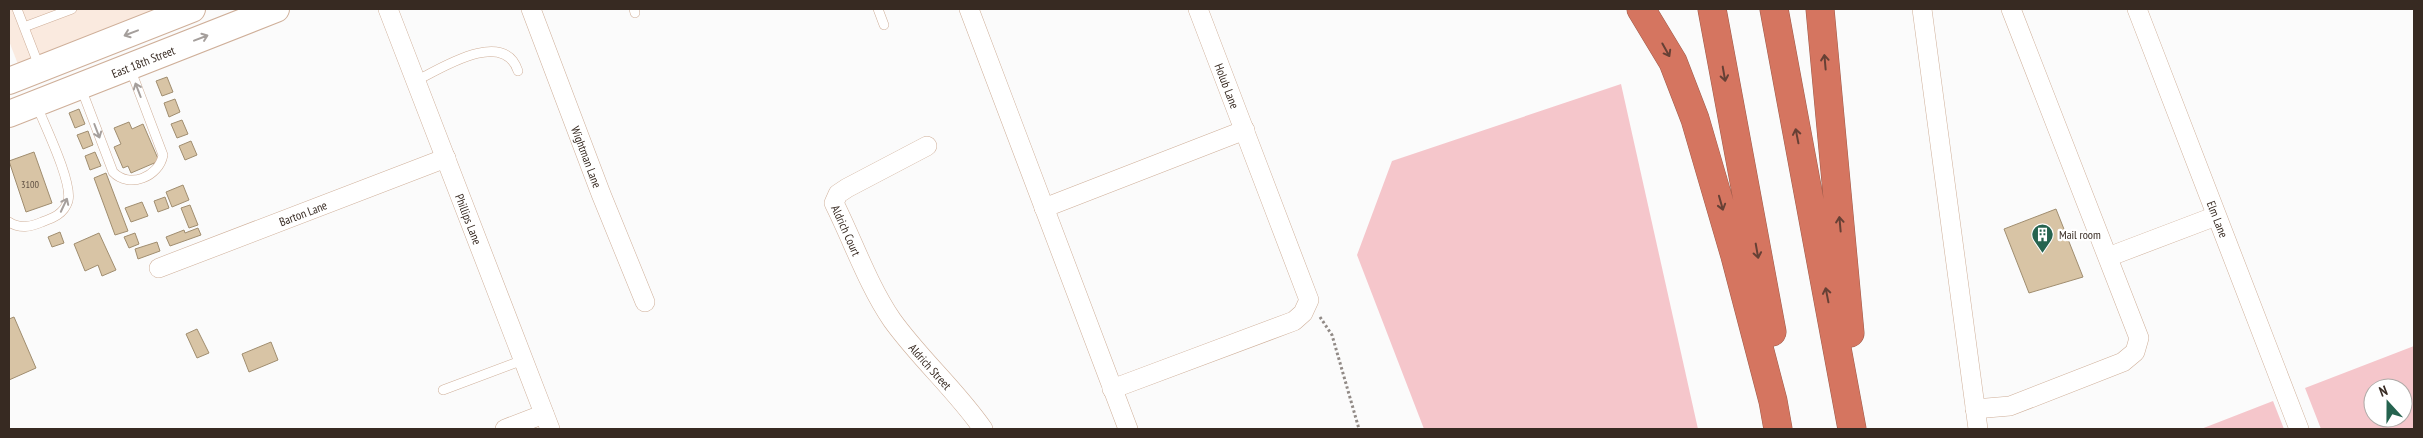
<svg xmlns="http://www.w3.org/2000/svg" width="2423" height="438" viewBox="0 0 2423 438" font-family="'PT Sans Narrow',sans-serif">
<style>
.built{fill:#faeadf}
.green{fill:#f5c6cb;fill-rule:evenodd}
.building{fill:#d8c4a5;stroke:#a08d6f}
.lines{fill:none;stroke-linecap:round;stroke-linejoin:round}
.service-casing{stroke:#cfaf99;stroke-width:10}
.minor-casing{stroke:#cfaf99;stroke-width:20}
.secondary-casing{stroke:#cfaf99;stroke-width:28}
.motorway-casing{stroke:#9e5b4a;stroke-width:29}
.path{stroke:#918a86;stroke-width:3;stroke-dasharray:2.5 2.5;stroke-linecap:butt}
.service{stroke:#fff;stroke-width:9}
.minor{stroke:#fff;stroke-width:19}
.secondary{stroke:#fff;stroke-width:26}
.motorway{stroke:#d57560;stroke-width:28}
.oneway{stroke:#a59f9c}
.oneway2{stroke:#664035}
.labels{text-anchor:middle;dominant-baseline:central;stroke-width:4.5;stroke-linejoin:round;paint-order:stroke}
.number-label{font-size:10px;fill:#5f5043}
.street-label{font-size:12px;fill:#372a22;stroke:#fff}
.poi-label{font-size:12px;fill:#372a22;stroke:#fff;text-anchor:start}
</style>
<rect width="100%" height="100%" fill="#fbfbfb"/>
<!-- built -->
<path class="built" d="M9 9H165L19 67 9 41Z"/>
<!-- green -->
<path class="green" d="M1621 84 1698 429H1424L1357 255 1392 161Z
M2414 346V429H2321L2305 388ZM2373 388H2403V418H2373Z
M2273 401 2284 429H2201Z"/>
<!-- building -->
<path class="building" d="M167 77 173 92 162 96 156 81Z
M175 99 180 112 169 117 164 103Z
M79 109 85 124 75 128 69 113Z
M182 120 188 134 177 138 171 124Z
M129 122 132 129 143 124 159 161 131 173 128 166 123 168 114 147 121 144 114 128Z
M88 131 93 145 83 149 77 135Z
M191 141 197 155 185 160 179 146Z
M34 152 52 203 26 212 9 161Z
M95 152 101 166 90 170 85 156Z
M106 173 128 231 115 235 94 178Z
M183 185 189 200 172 207 166 192Z
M165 197 169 208 158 212 154 201Z
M142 202 148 216 131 222 125 208Z
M190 205 198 225 189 228 181 208Z
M2056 209 2083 277 2029 293 2004 229Z
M198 228 201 235 170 246 166 237 184 230 185 233Z
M60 232 64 243 52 247 48 237Z
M99 233 116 270 102 276 98 265 85 271 74 244Z
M135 233 139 244 129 248 124 237Z
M157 242 160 251 138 259 135 249Z
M14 317 36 368 9 380V319Z
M197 329 209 353 197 358 186 334Z
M271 342 278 360 249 372 242 354Z"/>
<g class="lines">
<defs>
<path id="service" d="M17 9 39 66
M634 9 635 13
M878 9 884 25
M24 27 72 9
M416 81C441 68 504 28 518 71
M81 88 113 172C129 189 159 177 163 155L130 68
M9 222C20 229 30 227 42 222 53 218 64 214 68 201 73 183 45 126 37 106
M443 390 523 360"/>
<g id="minor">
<path id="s1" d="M388 9 550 429"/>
<path id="s2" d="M531 9 601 194 645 302"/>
<path d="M969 9 1128 429"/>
<path d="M1922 9 1978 429"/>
<path id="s3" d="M2137 9 2299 429"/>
<path id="s4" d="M927 146 847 188 838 194 834 203C853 241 868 285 892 320 920 359 956 390 983 429"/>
<path d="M1044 208 1245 130"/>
<path d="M2108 257 2216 216"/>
<path id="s5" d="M159 268 446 158"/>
<path d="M1112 389 1294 321 1303 313 1309 300 1198 9"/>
<path d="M1975 409 2010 406 2123 362 2135 352 2139 338 2011 9"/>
<path d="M505 429 544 414"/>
</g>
<g id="secondary">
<path d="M9 81 192 9"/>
<path id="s6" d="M9 114 276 9"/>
</g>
<path id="motorway" d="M1641 9 1673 62 1695 119 1735 256 1773 401 1778 429
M1712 9 1772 332
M1774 9 1852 429
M1820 9 1850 333"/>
</defs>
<!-- service casing -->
<use href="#service" class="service-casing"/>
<!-- minor casing -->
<use href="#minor" class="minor-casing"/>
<!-- secondary casing -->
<use href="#secondary" class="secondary-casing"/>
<!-- motorway casing -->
<use href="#motorway" class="motorway-casing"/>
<!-- path -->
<path class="path" d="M1320 317 1332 335 1359 429"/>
<!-- service -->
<use href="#service" class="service"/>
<!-- minor -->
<use href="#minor" class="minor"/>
<!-- secondary -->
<use href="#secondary" class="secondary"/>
<!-- motorway -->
<use href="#motorway" class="motorway"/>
</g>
<!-- one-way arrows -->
<defs><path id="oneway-shaft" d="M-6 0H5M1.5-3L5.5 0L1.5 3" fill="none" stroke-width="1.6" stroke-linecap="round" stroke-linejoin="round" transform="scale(1.25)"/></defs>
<g class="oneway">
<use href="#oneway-shaft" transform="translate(131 33) rotate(159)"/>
<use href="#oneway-shaft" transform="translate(201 38) rotate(-21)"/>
<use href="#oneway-shaft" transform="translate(138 90) rotate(-111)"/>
<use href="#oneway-shaft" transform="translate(97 131) rotate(69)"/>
<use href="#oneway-shaft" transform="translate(64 205) rotate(-65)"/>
</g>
<g class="oneway2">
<use href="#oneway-shaft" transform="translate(1666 50) rotate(61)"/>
<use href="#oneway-shaft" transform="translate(1825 62) rotate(-95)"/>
<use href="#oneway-shaft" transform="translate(1724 74) rotate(80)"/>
<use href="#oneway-shaft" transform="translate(1797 136) rotate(-101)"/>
<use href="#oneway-shaft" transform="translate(1721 203) rotate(74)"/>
<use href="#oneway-shaft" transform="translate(1840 224) rotate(-95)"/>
<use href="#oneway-shaft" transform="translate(1757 251) rotate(80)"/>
<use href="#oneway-shaft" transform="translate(1827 295) rotate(-101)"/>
</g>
<!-- icons -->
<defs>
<symbol id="building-pin" viewBox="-11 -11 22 30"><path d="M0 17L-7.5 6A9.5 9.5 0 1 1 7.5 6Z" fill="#25634f" stroke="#fff"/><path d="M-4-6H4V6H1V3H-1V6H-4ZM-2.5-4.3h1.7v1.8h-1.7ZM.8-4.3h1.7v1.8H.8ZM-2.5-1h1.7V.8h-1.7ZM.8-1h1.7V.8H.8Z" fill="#fff"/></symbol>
</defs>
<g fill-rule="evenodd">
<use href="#building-pin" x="2030" y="222" width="25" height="34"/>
</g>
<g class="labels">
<!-- number labels -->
<g class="number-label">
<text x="30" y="184">3100</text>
</g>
<!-- street labels -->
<g class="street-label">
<text stroke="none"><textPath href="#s6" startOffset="144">East 18th Street</textPath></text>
<text transform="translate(1227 86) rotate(69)">Holub Lane</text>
<text stroke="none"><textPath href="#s2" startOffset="158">Wightman Lane</textPath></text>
<text stroke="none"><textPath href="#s5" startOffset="154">Barton Lane</textPath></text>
<text stroke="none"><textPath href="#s1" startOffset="225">Phillips Lane</textPath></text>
<text stroke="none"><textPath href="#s3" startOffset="225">Elm Lane</textPath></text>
<text stroke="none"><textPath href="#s4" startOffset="141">Aldrich Court</textPath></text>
<text stroke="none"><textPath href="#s4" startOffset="302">Aldrich Street</textPath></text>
</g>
<!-- poi labels -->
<g class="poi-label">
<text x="2059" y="234">Mail room</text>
</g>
</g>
<!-- border -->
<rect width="2423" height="438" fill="none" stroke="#372a22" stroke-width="20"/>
<!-- north arrow -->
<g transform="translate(2388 403) rotate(339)"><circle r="24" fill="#ffffff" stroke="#afaaa7"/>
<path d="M0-4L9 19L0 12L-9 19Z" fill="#25634f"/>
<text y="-8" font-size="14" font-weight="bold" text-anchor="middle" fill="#372a22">N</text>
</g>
</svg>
